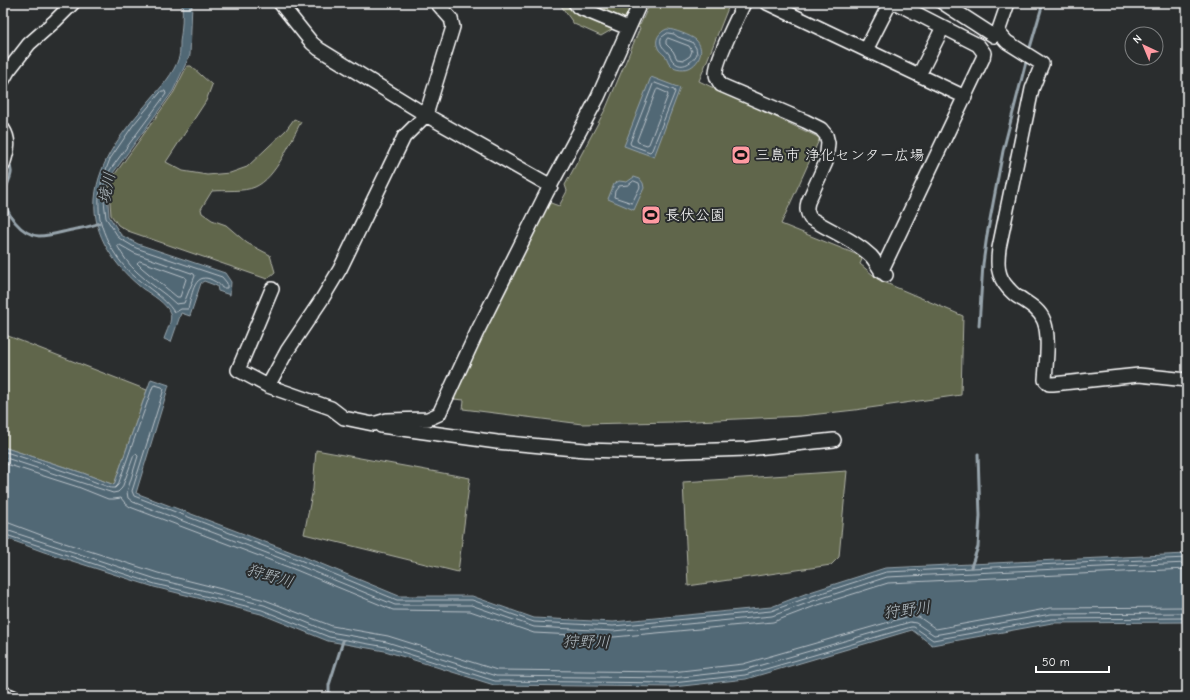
<svg xmlns="http://www.w3.org/2000/svg" width="1190" height="700" viewBox="0 0 1190 700" font-family="'Comic Neue','Klee One',sans-serif">
<style>
.green{fill:#60664c;stroke:#b0b2a6}
.water{fill:#516775;stroke:#97a4ac}
.lines{fill:none;stroke-linecap:round;stroke-linejoin:round}
.shore{stroke:#b9c2c8;stroke-width:1}
.stream{stroke:#97a4ac;stroke-width:3}
.minor-casing{stroke:#fff;stroke-width:16}
.minor{stroke:#2a2d2e;stroke-width:13}
.labels{text-anchor:middle;dominant-baseline:central;stroke-width:4;stroke-linejoin:round;paint-order:stroke}
.poi-label{font-size:15px;fill:#fff;stroke:#2a2d2e;text-anchor:start}
.water-label{font-size:16px;font-style:italic;fill:#b1bbc1;stroke:#2a2d2e}
</style>
<rect width="100%" height="100%" fill="#2a2d2e"/>
<filter id="ink" filterUnits="userSpaceOnUse"><feTurbulence type="fractalNoise" baseFrequency=".025" numOctaves="2"/><feDisplacementMap in="SourceGraphic" scale="8" xChannelSelector="R" yChannelSelector="G"/><feConvolveMatrix kernelMatrix="1 2 1 2 8 2 1 2 1" color-interpolation-filters="sRGB"/></filter>
<g filter="url(#ink)">
<!-- green -->
<path class="green" d="M559 3H633L625 19 640 25 650 3H730L699 81 820 138 781 224 863 257 860 264 879 280 963 316 961 395 855 410 801 416 674 422 582 424 463 409 464 400 454 399 456 389 548 202 559 206 567 191 565 185 606 108 640 28 619 19 613 29 601 36 574 24Z
M187 66H191L212 85 206 101 166 162 183 171 207 175 230 173 247 167 286 130 294 119 301 122C290 142 276 178 255 187 244 192 224 190 212 191L201 209 202 213 212 220 226 225 247 243 270 255 275 272 267 279 128 231 118 225 111 215 109 189 115 174 174 92Z
M3 334 147 390 114 485 83 473 3 447Z
M316 450 470 478 458 572 304 534 313 489Z
M847 471 839 557 831 565 688 586 683 482Z"/>
<!-- water -->
<path class="water" d="M182 3H192L190 55 173 91 113 173 107 189 109 216 121 235 138 244 225 273 231 282 230 295 218 291 217 286 204 281 201 283 190 316 181 313 171 342 164 339C166 332 173 320 170 313 167 304 151 294 143 289 116 268 92 235 95 199 98 160 125 129 150 100 161 87 174 74 179 57 180 53 180 47 180 42 182 29 183 16 182 3Z
M667 29C673 29 692 36 696 40 705 49 700 63 689 68 682 70 673 69 669 63 667 60 667 57 664 55 662 53 659 51 658 48 654 40 659 32 667 29Z
M651 77 680 88 654 157 624 146Z
M634 177 640 179 643 183 644 188 634 210 608 199 614 184 619 181 627 182Z
M151 379 169 385 136 493 302 556 399 596H472L534 618 613 622 771 607 810 592 885 568 1187 554V622L1052 623 932 645 912 630 746 679 673 687 494 685 385 651 328 641 261 614 154 587 44 552 3 537V447L83 473 114 485Z"/>
<g class="lines">
<!-- shore -->
<path class="shore" d="M668 33 674 34 678 37 692 42 696 48 697 54C693 62 682 70 674 62 671 60 671 57 669 54 665 48 659 47 661 38Z
M668 38 689 46 692 51 690 56 684 60 677 59 673 51 666 44V41Z
M655 83 674 90 675 92 652 150 650 152 631 145 630 143 653 84Z
M658 89 667 93 668 95 649 144 647 145 638 142 637 140 656 91Z
M162 91H165L166 94 110 170 104 186 102 187 101 183 110 159 134 124Z
M634 181 639 183 640 187 632 203 614 197 615 191 619 186 628 185Z
M101 190 103 192 106 218 119 238 136 248 222 277 227 283V288H222C219 283 216 282 210 279 193 273 192 297 188 309H181L176 312H174C164 297 149 289 135 277 117 262 99 232 99 208 99 202 98 195 101 190Z
M118 245H120L134 253 194 274 195 276 184 303 176 304C164 292 149 284 137 272 129 265 123 256 118 247Z
M140 261 185 277 186 279 180 297H177L142 268 137 263 138 262Z
M3 451 82 477 111 488H115L118 485 153 386 155 385 162 387 164 389 132 491 134 496 300 560 397 600H472L534 622 613 626 771 611 812 596 886 572 1187 558
M3 457 113 493 118 492 122 488 134 455 136 454 138 456 127 492 128 498 133 502 298 565 395 605H471L534 627 613 631 772 616 813 601 887 577 1187 563
M3 463 78 487 108 499H114L121 498 125 503 130 507 296 570 393 610 470 611 534 633 614 637 773 622 815 606 888 583 1187 569
M3 523H9L49 538 158 573 265 600 332 626 388 636 497 670 672 672 743 664 910 616 919 617 936 629 1051 608 1187 607
M3 529 156 579 264 605 330 632 387 642 496 676 673 678 744 670 910 622 916 623 934 635 1051 614 1187 613
M3 534 155 584 262 610 329 637 386 647 495 681 673 683 745 675 911 627H914L933 640 1052 619 1187 618"/>
<!-- stream -->
<path class="stream" d="M1029 51 1043 3
M8 162C17 175 4 184 4 197 5 213 21 235 39 236 50 236 62 232 72 230 81 228 91 227 99 223
M979 326 983 264 987 235 1003 151 1027 58
M971 567 978 547 980 516 978 454
M329 697V685L343 641"/>
<defs>
<path id="minor" d="M280 3 312 43 319 49 426 115 551 186
M575 3 578 7 628 28
M744 3C738 17 715 61 716 74 716 78 719 82 721 85L805 121 821 129 826 135 828 143 826 162 808 202C806 209 807 212 810 218 830 231 853 239 871 256 877 262 878 270 886 275
M767 3 965 97
M943 3 994 36 998 32 1008 3
M998 32 1007 42 1042 64 1032 89 999 248C997 264 997 276 1008 288 1012 292 1015 296 1020 298 1029 304 1040 310 1044 321 1050 337 1046 363 1045 380L1049 384H1053L1139 375 1187 380
M866 50 890 3
M919 75 943 27
M3 80 8 71 29 44 55 21 73 3
M3 129C11 141 7 152 3 165
M881 272 983 58 984 53 978 45 896 3
M272 289 238 370 268 386 331 408 344 418 373 424 387 420 428 419 439 414 477 332 546 194 598 97 640 3
M268 386 287 351 322 299 340 269 404 137 426 115 453 27 451 19 437 3
M381 426 497 442 585 450 654 452 748 449 834 440
M3 693 13 697"/>
</defs>
<!-- minor casing -->
<use href="#minor" class="minor-casing"/>
<!-- minor -->
<use href="#minor" class="minor"/>
</g>
</g>
<!-- icons -->
<defs>
<symbol id="stadium-square" viewBox="-11 -11 22 22"><rect x="-9" y="-9" width="18" height="18" rx="4" fill="#ff9aa2" stroke="#2a2d2e"/><path d="M0-5a6.5 5 0 1 0 0 10a6.5 5 0 1 0 0-10ZM-3.5-1.8h7v3.6h-7Z" fill="#111"/></symbol>
</defs>
<g fill-rule="evenodd">
<use href="#stadium-square" x="730" y="144" width="22" height="22"/>
<use href="#stadium-square" x="640" y="204" width="22" height="22"/>
</g>
<g class="labels">
<!-- poi labels -->
<g class="poi-label">
<text x="755" y="155">三島市 浄化センター広場</text>
<text x="665" y="215">長伏公園</text>
</g>
<!-- water labels -->
<g class="water-label">
<text transform="translate(107 188) rotate(-79)">境川</text>
<text transform="translate(270 576) rotate(17)">狩野川</text>
<text transform="translate(907 610) rotate(-7)">狩野川</text>
<text transform="translate(586 642) rotate(1)">狩野川</text>
</g>
</g>
<!-- margin -->
<rect width="1190" height="700" fill="none" stroke="#2a2d2e" stroke-width="16"/>
<rect x="8" y="8" width="1174" height="684" fill="none" stroke="#fff" stroke-width="1.5" filter="url(#ink)"/>
<!-- north arrow -->
<g transform="translate(1144 46) rotate(316)"><circle r="19" fill="#2a2d2e" stroke="#7f8182"/>
<path d="M0-3L7 15L0 10L-7 15Z" fill="#ff9aa2"/>
<text y="-6" font-size="11" font-weight="bold" text-anchor="middle" fill="#ffffff">N</text>
</g>
<!-- scale -->
<path d="M1036 666v6h73v-6" fill="none" stroke="#ffffff" stroke-width="2"/>
<text x="1042" y="666" font-size="12" fill="#ffffff" stroke="#2a2d2e" stroke-width="3" paint-order="stroke">50 m</text>
</svg>
